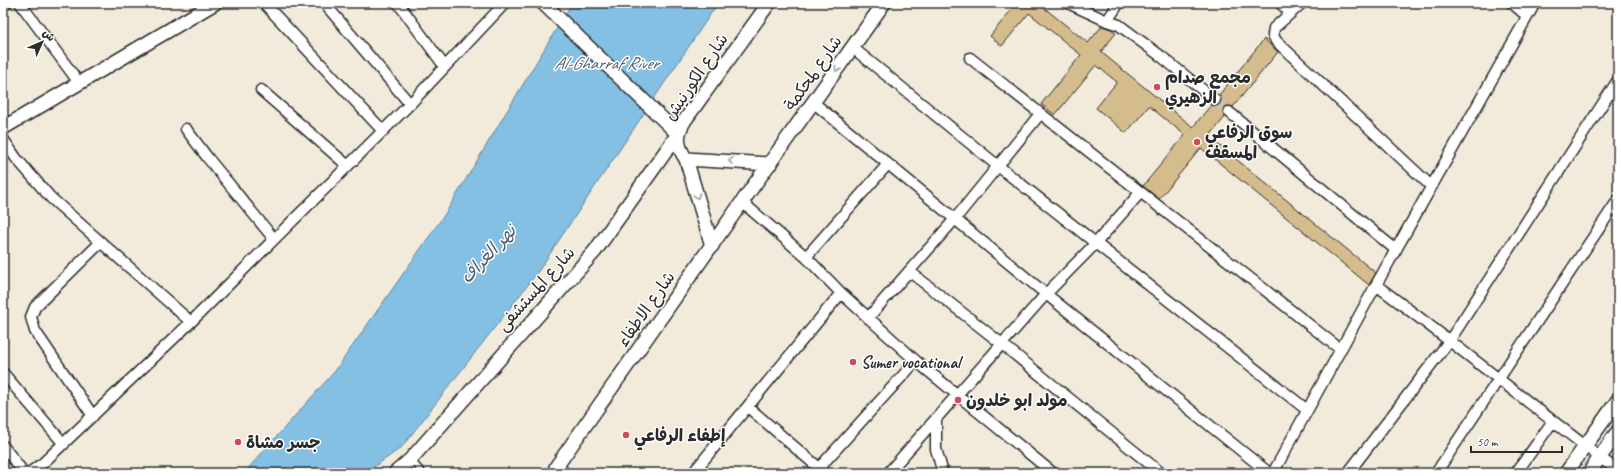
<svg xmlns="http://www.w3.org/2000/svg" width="1621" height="476" viewBox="0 0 1621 476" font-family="Caveat,'Playpen Sans Arabic',sans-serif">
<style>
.water{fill:#84c0e4;stroke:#60849a}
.building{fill:#d5bc8c;stroke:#2b2b2b}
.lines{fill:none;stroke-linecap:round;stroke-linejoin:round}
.minor-tunnel{stroke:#cac5b9;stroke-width:10;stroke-dasharray:10 5;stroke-linecap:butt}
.service-casing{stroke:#2b2b2b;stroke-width:8}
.minor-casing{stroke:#2b2b2b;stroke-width:13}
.tertiary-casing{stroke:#2b2b2b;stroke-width:16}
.service{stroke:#fff;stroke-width:5}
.minor{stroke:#fff;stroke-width:10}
.tertiary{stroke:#fff;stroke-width:13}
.oneway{stroke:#a0a0a0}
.poi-dot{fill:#d1495b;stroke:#fff;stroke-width:1.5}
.labels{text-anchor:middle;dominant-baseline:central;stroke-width:3;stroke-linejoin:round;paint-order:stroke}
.street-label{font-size:17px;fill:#2b2b2b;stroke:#fff}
.poi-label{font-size:17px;font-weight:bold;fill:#2b2b2b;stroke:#fff;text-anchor:start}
.water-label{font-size:18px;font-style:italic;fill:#4a5f6c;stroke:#fff}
</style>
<rect width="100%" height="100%" fill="#f2ebdc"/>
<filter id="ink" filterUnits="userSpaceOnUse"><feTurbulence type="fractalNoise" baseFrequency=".025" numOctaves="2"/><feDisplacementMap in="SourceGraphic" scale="8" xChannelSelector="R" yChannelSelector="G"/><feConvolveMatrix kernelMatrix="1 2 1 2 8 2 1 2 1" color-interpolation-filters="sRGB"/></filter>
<g filter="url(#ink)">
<!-- water -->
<path class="water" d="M572 3H718L537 273 401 448 365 473H244L335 371 445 214Z"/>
<!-- building -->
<path class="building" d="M1017 3H1038L1088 43 1102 26 1111 29 1116 33 1101 52 1193 127 1211 105 1217 106 1220 104 1221 98 1219 95 1264 39 1278 52 1233 107 1227 106 1224 108 1223 114 1225 117 1209 137 1376 273 1369 285 1201 148 1159 199 1143 186 1185 135 1149 106 1126 133 1096 108 1117 82 1096 65 1055 115 1041 104 1081 55 1029 13 1002 46 990 36Z"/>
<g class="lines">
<!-- minor-tunnel -->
<path class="minor-tunnel" d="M1215 100 1229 112"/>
<defs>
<path id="service" d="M411 460 423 473"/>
<path id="minor" d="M20 3 80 84
M264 3 383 131
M324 3 410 104
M398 3 445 67
M1068 3 1107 21 1119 25 1162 57 1215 100
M1280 3 1291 13
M1302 3 1274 28 1273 35 1276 41 1431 186
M1512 3 1527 16
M3 6 7 3
M1107 21 1119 3
M853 48 998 166 1307 410
M970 58 1340 349
M261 90 348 166
M814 103 1046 294 1269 473
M1229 112 1396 250
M186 129 207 157 274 239
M3 139 16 158 51 198 191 322
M742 202 806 257 841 293 916 361 1053 473
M806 257 888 164
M909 271 1002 344 1161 473
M1376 285C1458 346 1537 410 1618 471
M868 318 955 219 1040 114
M3 373 64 444
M748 407 819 468 916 361
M93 416 35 331 31 317 35 307 101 242
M936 418V449L943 473
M3 446 24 473
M29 473 43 463 191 322 410 104 505 3
M693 473 841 293
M888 473 1046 294 1096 243 1140 193
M1273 473 1376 285 1535 3
M1348 473 1450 340 1618 80
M1436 473 1618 200
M1516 473 1553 421"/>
<path id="tertiary" d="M3 128 215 3
M686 159 770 164
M712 246 686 159C676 145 676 134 685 120L769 3
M395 473 410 460 595 251 678 134 543 3
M563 473 556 467 742 202 884 3
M1566 473 1618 400
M1589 473 1618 431"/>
</defs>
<!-- service casing -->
<use href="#service" class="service-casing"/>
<!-- minor casing -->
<use href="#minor" class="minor-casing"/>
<!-- tertiary casing -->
<use href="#tertiary" class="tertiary-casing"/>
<!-- service -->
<use href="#service" class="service"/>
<!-- minor -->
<use href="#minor" class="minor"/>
<!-- tertiary -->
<use href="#tertiary" class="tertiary"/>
</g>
<!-- one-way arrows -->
<defs><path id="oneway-chevron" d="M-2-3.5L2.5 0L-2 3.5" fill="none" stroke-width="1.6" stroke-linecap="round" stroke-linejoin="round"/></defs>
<g class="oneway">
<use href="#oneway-chevron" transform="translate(837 69) rotate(125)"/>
<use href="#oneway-chevron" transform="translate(731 161) rotate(-177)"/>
<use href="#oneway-chevron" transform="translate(697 196) rotate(73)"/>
</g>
</g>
<!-- markers -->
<g class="poi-dot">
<circle cx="1157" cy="87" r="4"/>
<circle cx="1197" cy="142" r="4"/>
<circle cx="853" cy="362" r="4"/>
<circle cx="958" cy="400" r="4"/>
<circle cx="626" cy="435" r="4"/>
<circle cx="238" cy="442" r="4"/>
</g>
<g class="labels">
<!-- street labels -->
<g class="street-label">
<text transform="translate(813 73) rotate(-55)">شارع لمحكمة</text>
<text transform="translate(696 77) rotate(-56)">شارع الكورنيش</text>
<text transform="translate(536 289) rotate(-48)">شارع المستشفى</text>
<text transform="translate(646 309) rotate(-55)">شارع الاطفاء</text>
</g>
<!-- poi labels -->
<g class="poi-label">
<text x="1165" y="77">مجمع صدام<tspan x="1165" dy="20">الزهيري</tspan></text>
<text x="1205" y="132">سوق الرفاعي<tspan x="1205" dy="20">المسقف</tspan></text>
<text x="861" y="362">Sumer vocational</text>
<text x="966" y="400">مولد ابو خلدون</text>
<text x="634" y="435">إطفاء الرفاعي</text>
<text x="246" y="442">جسر مشاة</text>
</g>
<!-- water labels -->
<g class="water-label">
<text x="606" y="63">Al-Gharraf River</text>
<text transform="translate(488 254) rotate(-47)">نهر الغراف</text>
</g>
</g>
<!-- margin -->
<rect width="1621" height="476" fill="none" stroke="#fff" stroke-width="16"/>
<rect x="8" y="8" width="1605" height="460" fill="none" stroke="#2b2b2b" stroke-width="1.5" filter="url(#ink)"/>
<!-- north arrow -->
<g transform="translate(42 42) rotate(45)" stroke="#ffffff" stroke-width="3" paint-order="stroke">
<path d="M0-3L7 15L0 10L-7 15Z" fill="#2b2b2b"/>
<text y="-6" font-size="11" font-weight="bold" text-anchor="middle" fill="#2b2b2b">ش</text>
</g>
<!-- scale -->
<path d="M1471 446v6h91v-6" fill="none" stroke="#2b2b2b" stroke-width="2"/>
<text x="1477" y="446" font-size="12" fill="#2b2b2b" stroke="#ffffff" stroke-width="3" paint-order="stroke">50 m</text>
</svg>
